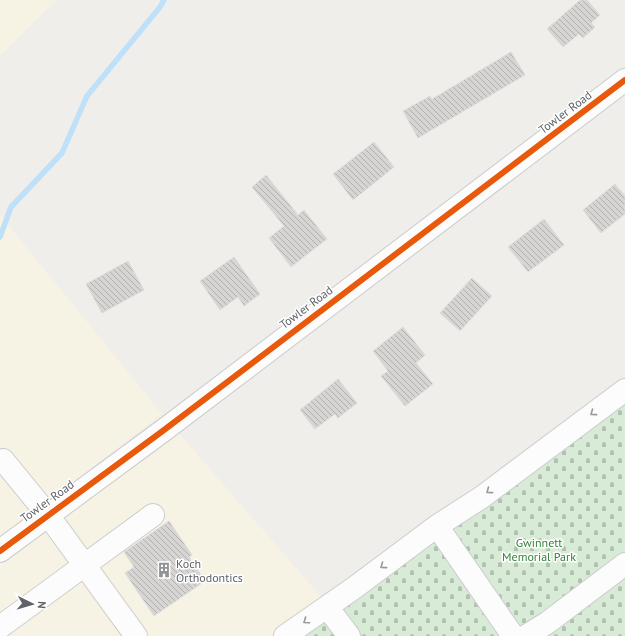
<svg xmlns="http://www.w3.org/2000/svg" width="625" height="636" viewBox="0 0 625 636" font-family="'PT Sans',sans-serif">
<style>
.commercial{fill:#f7f3e4}
.cemetery{fill:url(#cemetery-stones)}
.lines{fill:none;stroke-linecap:round;stroke-linejoin:round}
.stream{stroke:#bfe0f9;stroke-width:5.5}
.building{fill:url(#building-back-hatch);stroke:#deddd9}
.minor-casing{stroke:#cbcccc;stroke-width:24}
.minor{stroke:#fdfcfc;stroke-width:22}
.cycleway-casing{stroke:#fff;stroke-width:8}
.cycleway{stroke:#e8590c;stroke-width:6}
.oneway{stroke:#96999c}
.labels{text-anchor:middle;dominant-baseline:central;stroke-width:3;stroke-linejoin:round;paint-order:stroke}
.street-label{font-size:12px;fill:#5f6368;stroke:#fff}
.park-label{font-size:12px;fill:#348238;stroke:#fff}
.poi-label{font-size:12px;fill:#5f6368;stroke:#fff;text-anchor:start}
</style>
<defs>
<pattern id="cemetery-stones" width="16" height="16" patternUnits="userSpaceOnUse"><rect width="16" height="16" fill="#d8ebd6"/><path d="M2 7V4a2 2 0 0 1 4 0v3zM10 15v-3a2 2 0 0 1 4 0v3z" fill="#b2c2b1"/></pattern>
<pattern id="building-back-hatch" width="6" height="6" patternUnits="userSpaceOnUse"><rect width="6" height="6" fill="#d6d5d3"/><path d="M-1 5l2 2M0 0l6 6M5-1l2 2" fill="none" stroke="#b1b0af"/></pattern>
</defs>
<rect width="100%" height="100%" fill="#efeeea"/>
<!-- commercial -->
<path class="commercial" d="M0 0H57L0 56Z
M0 215 162 414 0 538Z
M175 429 323 599 272 636H0V563Z"/>
<!-- cemetery -->
<path class="cemetery" d="M625 381V636H272Z"/>
<g class="lines">
<!-- stream -->
<path class="stream" d="M0 237 11 207 62 153 87 96 160 7 164 0"/>
</g>
<!-- building -->
<path class="building" d="M580 0H587L600 15 591 23 595 27 583 38 579 34 563 47 547 29Z
M511 52 525 75 418 138 403 111 430 96 432 99Z
M374 142 394 167 353 200 333 174Z
M266 175 298 215 304 210 327 239 291 267 269 238 284 226 252 187Z
M615 184 625 196V214L601 233 583 210Z
M544 219 564 245 528 272 508 247Z
M234 257 260 294 244 306 238 297 220 310 200 281Z
M128 261 144 290 102 313 86 284Z
M472 278 492 296 460 331 440 313Z
M403 327 425 355 416 363 433 384 405 406 381 376 388 371 373 351Z
M338 379 357 403 338 418 335 414 315 429 300 410Z
M169 521 192 555 189 557 205 581 154 616 125 573 134 567 124 552Z"/>
<g class="lines">
<defs>
<path id="minor" d="M0 463 3 460 48 515 136 636
M437 526 513 636
M0 551 164 430 625 80
M327 607 349 636
M0 627 153 515
M285 636 354 588 437 526 482 497 625 390
M526 636 547 623 625 564"/>
</defs>
<!-- minor casing -->
<use href="#minor" class="minor-casing"/>
<!-- minor -->
<use href="#minor" class="minor"/>
<defs>
<path id="cycleway" d="M0 551 164 430 625 80"/>
</defs>
<!-- cycleway casing -->
<use href="#cycleway" class="cycleway-casing"/>
<!-- cycleway -->
<use href="#cycleway" class="cycleway"/>
</g>
<!-- one-way arrows -->
<defs><path id="oneway-chevron" d="M-2-3.5L2.5 0L-2 3.5" fill="none" stroke-width="1.6" stroke-linecap="round" stroke-linejoin="round"/></defs>
<g class="oneway">
<use href="#oneway-chevron" transform="translate(593 413) rotate(144)"/>
<use href="#oneway-chevron" transform="translate(489 491) rotate(143)"/>
<use href="#oneway-chevron" transform="translate(383 566) rotate(144)"/>
<use href="#oneway-chevron" transform="translate(306 621) rotate(145)"/>
</g>
<!-- icons -->
<defs>
<symbol id="building-bare" viewBox="-9 -9 18 18"><path d="M-4-6H4V6H1V3H-1V6H-4ZM-2.5-4.3h1.7v1.8h-1.7ZM.8-4.3h1.7v1.8H.8ZM-2.5-1h1.7V.8h-1.7ZM.8-1h1.7V.8H.8Z" fill="#919496" stroke="#fff" stroke-width="2.5" paint-order="stroke"/></symbol>
</defs>
<g fill-rule="evenodd">
<use href="#building-bare" x="153" y="559" width="22" height="22"/>
</g>
<g class="labels">
<!-- street labels -->
<g class="street-label">
<text transform="translate(565 112) rotate(-37)">Towler Road</text>
<text transform="translate(306 307) rotate(-37)">Towler Road</text>
<text transform="translate(47 501) rotate(-36)">Towler Road</text>
</g>
<!-- park labels -->
<g class="park-label">
<text x="539" y="542">Gwinnett<tspan x="539" dy="14">Memorial Park</tspan></text>
</g>
<!-- poi labels -->
<g class="poi-label">
<text x="176" y="563">Koch<tspan x="176" dy="14">Orthodontics</tspan></text>
</g>
</g>
<!-- north arrow -->
<g transform="translate(32 604) rotate(95)" stroke="#ffffff" stroke-width="3" paint-order="stroke">
<path d="M0-3L7 15L0 10L-7 15Z" fill="#5f6368"/>
<text y="-6" font-size="11" font-weight="bold" text-anchor="middle" fill="#5f6368">N</text>
</g>
</svg>
